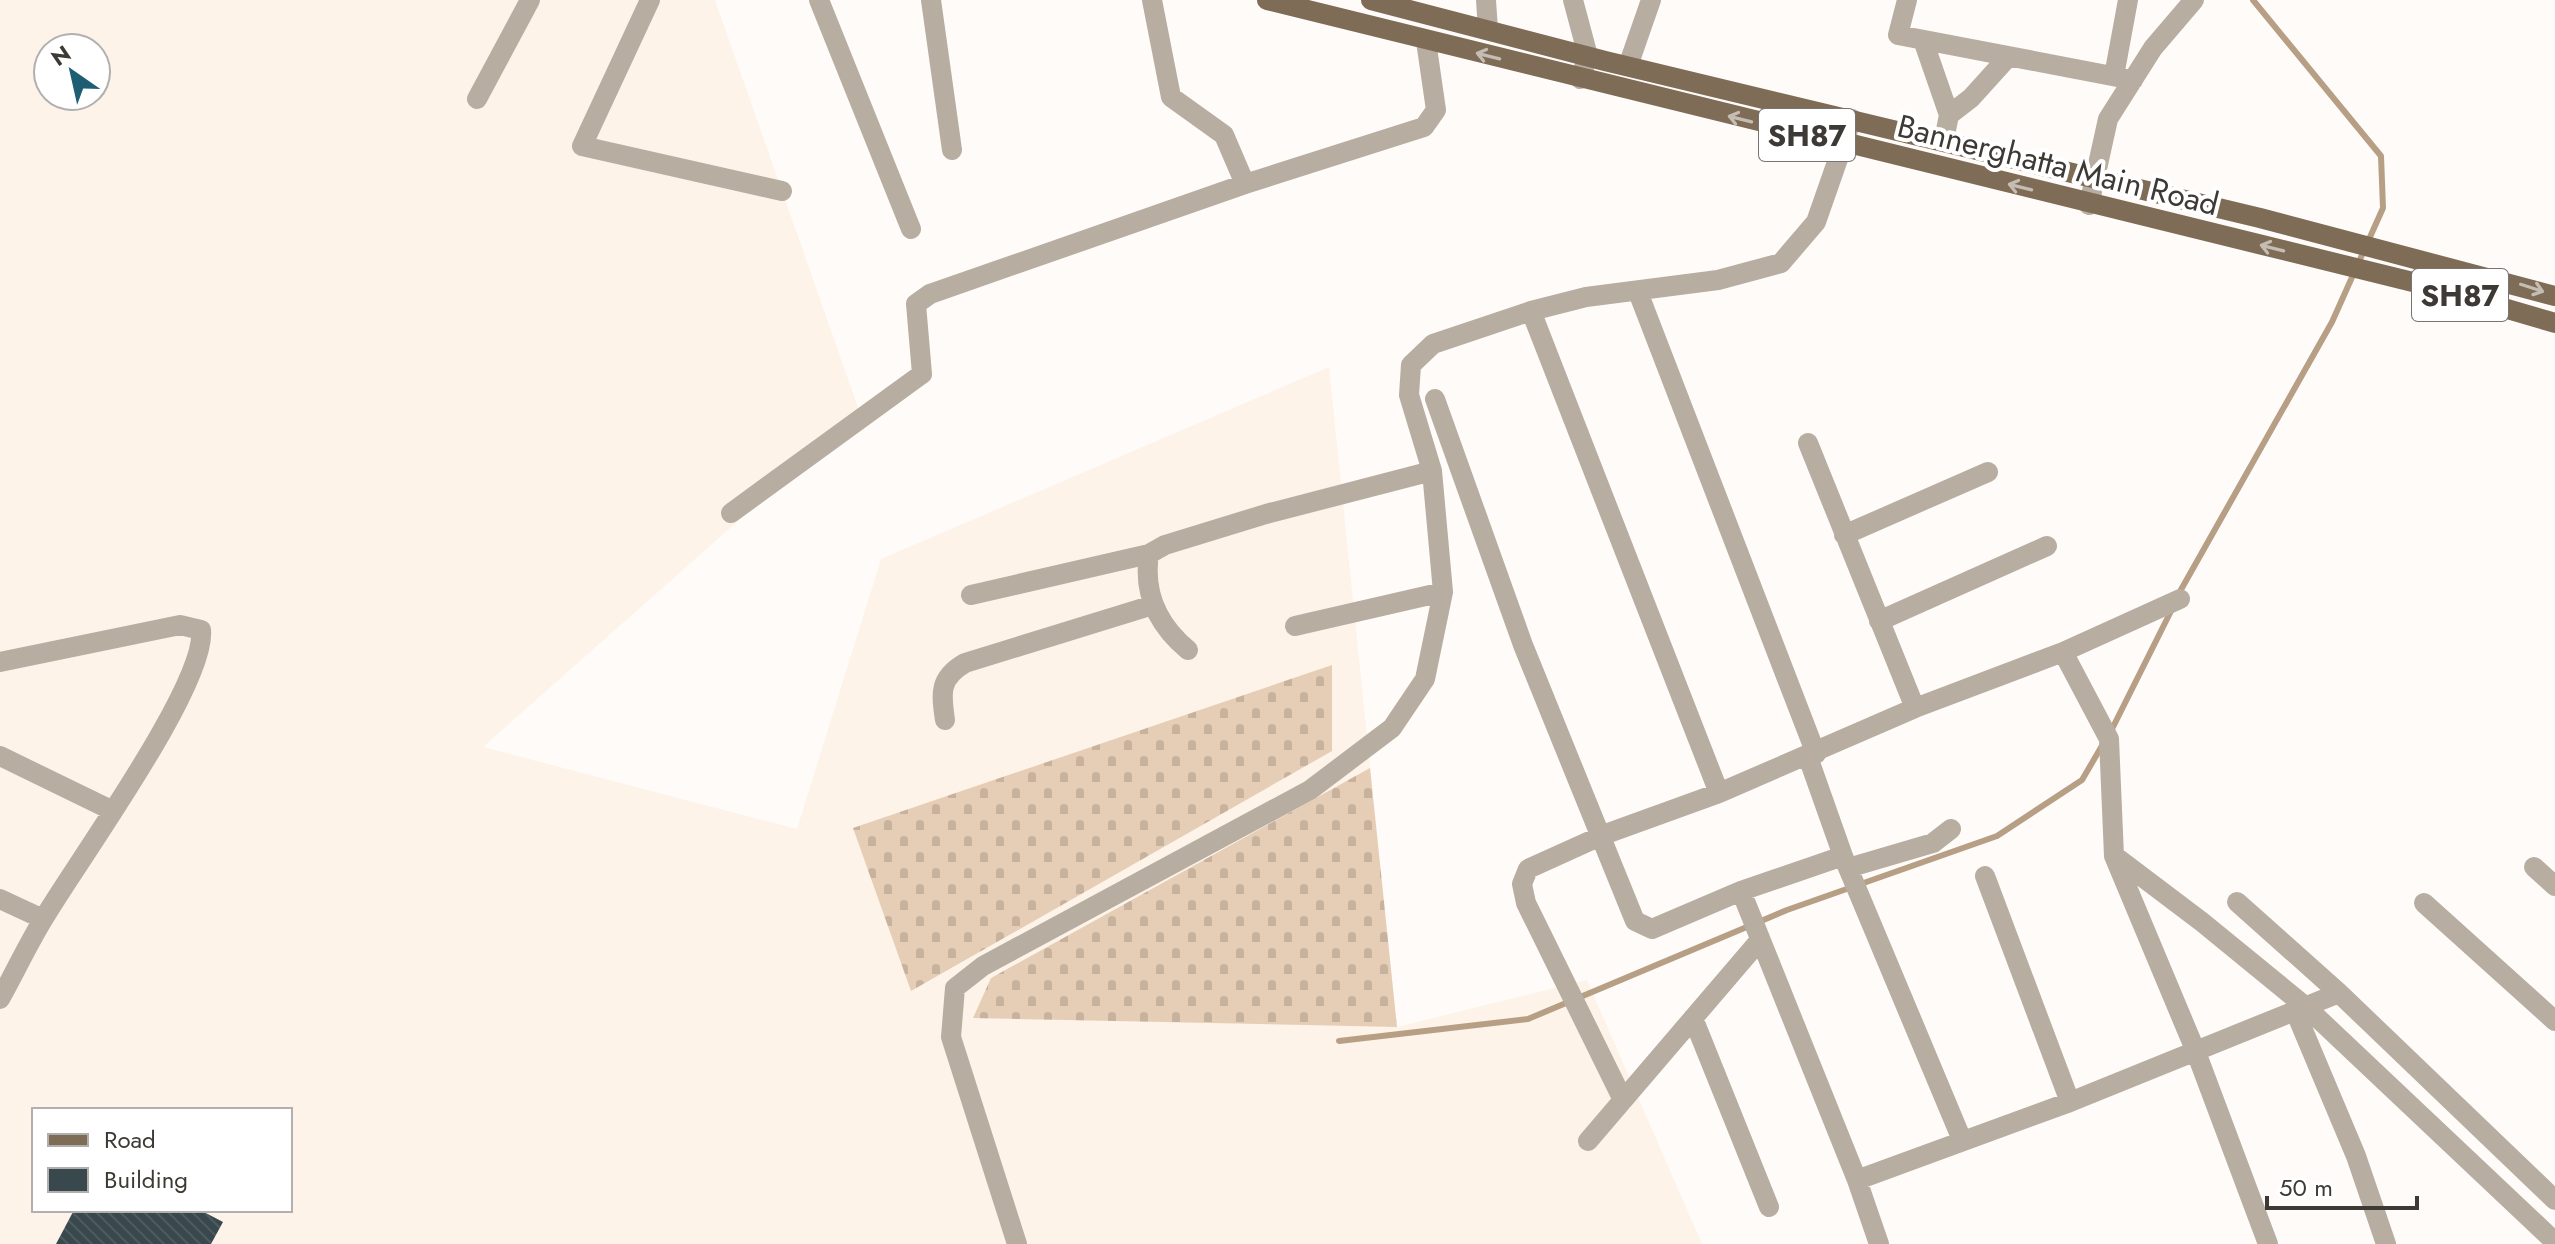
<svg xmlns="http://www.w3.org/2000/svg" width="2555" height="1244" viewBox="0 0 2555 1244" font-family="Jost,sans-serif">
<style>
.built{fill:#fdf3e8;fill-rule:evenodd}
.cemetery{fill:url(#cemetery-stones)}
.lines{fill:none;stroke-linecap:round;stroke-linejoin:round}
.stream{stroke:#b79f85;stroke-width:6}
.building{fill:url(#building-back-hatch)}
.street{stroke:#b8ada1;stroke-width:20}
.primary{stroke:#7f6c57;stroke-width:20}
.oneway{stroke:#c5bdb3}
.labels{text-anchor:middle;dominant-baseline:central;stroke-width:8;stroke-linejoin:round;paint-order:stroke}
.shield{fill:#fff;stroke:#777471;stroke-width:2}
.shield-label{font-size:30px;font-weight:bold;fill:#3d3934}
.street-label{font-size:32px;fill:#3d3934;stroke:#fff}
</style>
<defs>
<pattern id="cemetery-stones" width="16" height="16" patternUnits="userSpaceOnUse" patternTransform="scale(2)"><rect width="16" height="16" fill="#e6ceb6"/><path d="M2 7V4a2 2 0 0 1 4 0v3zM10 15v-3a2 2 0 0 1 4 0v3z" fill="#c6b29d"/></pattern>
<pattern id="building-back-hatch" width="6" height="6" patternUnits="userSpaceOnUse" patternTransform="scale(2)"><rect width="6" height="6" fill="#39484d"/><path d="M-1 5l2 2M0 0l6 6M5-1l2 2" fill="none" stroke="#4e5b5f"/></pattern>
</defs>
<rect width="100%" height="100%" fill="#fefbf9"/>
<!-- built -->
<path class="built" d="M0 0H715L860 413 483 747 797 829 881 559 1329 367 1397 1027 1587 980 1702 1244H0ZM48 48H96V96H48ZM34 1110H290V1210H34Z"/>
<!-- cemetery -->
<path class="cemetery" d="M1332 665V751L911 991 853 828Z
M1370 768 1397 1027 973 1018 991 978Z"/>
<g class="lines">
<!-- stream -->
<path class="stream" d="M2178 595 2332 322 2383 208 2381 156 2253 0
M2111 731 2172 609
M1339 1041 1528 1019 1787 910 1997 836 2082 780 2103 744"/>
</g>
<!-- building -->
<path class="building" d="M74 1210H200L223 1222 211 1244H56Z"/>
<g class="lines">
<!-- street -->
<path class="street" d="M650 0 582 146 782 191
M819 0 911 229
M931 0 952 150
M1152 0 1171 97 1224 135 1245 184
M1486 0 1488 30
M1573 0 1588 56 1580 79
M1907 0 1898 35 2133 80
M1923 40 1949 115 1944 140
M1628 66 1651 0
M2114 76 2128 0
M477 99 530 0
M1949 115 1971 98 2009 56
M2089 205 2108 119 2153 48 2194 0
M1638 292 1816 754
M1531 311 1719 793
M1435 399 1523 645 1635 921 1652 929 1741 891 1843 856 1808 757
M1808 443 1915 708
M731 513 922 374 916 304 930 294 1245 184 1424 127 1436 110 1426 41
M1844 535 1988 472
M971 595 1149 554
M1879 621 2047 546
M1295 626 1443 592
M1188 650C1158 625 1143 593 1149 554L1165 545 1266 514 1432 471
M2063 652 2180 599
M0 662 180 625 201 630C207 684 77 862 44 918 28 944 15 972 0 999
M945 720C941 693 939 678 965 663L1153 605
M0 756 111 810
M1843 856 1962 1140
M2116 857 2202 922 2306 1007 2555 1242
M2534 867 2555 886
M1848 868 1933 843 1951 829
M1985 876 2070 1102
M1741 891 1857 1180 1879 1244
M0 899 43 919
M2237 902 2339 993 2555 1200
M2424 903 2555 1021
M2295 1011 2356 1156 2386 1244
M1693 1018 1769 1207
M1623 1100 1526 903 1522 884 1528 869 1603 835 1719 793 1915 708 2063 652 2109 739 2114 856 2196 1052 2268 1244
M1588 1141 1760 940
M1857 1180 2070 1102 2339 993
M1017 1244 951 1037 955 988 983 966 1310 790 1392 728 1425 679 1443 592 1432 471 1409 395 1411 365 1433 344 1531 311 1586 297 1718 280 1781 263 1816 222 1852 119"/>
<!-- primary -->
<path class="primary" d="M1267 0 2425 285 2555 323
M1371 0 1605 61 2260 218 2555 296"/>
</g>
<!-- one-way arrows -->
<defs><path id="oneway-shaft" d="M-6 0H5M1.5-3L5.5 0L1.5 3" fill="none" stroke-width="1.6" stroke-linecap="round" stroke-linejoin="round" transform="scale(2)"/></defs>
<g class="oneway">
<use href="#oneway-shaft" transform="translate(1488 56) rotate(-166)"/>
<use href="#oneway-shaft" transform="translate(1740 119) rotate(-166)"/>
<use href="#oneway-shaft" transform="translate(2020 187) rotate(-166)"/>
<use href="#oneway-shaft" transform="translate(2272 248) rotate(-166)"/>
<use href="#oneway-shaft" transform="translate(2532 288) rotate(18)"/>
</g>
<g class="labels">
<!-- shield labels -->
<g class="shield">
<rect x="1759" y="109" width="96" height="52" rx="6"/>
<rect x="2412" y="269" width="96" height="52" rx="6"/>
</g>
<g class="shield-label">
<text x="1807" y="135">SH87</text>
<text x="2460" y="295">SH87</text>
</g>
<!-- street labels -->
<g class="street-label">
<text transform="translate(2058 165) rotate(14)">Bannerghatta Main Road</text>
</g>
</g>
<!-- legend -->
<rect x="32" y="1108" width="260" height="104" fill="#ffffff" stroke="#b1b0ae" stroke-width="2"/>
<rect x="48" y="1134" width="40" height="12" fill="#7f6c57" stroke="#b1b0ae" stroke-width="2"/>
<text x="104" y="1148" font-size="24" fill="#3d3934">Road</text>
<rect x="48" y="1168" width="40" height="24" fill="#39484d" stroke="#b1b0ae" stroke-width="2"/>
<text x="104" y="1188" font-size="24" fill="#3d3934">Building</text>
<!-- north arrow -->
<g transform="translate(72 72) rotate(326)"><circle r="38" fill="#ffffff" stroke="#b1b0ae" stroke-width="2"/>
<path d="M0-6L14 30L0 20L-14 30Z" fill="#1d5e73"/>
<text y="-12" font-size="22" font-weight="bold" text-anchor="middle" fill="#3d3934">N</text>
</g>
<!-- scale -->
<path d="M2267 1196v12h150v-12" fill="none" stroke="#3d3934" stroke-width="4"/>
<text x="2279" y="1196" font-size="24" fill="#3d3934" stroke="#ffffff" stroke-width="6" paint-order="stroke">50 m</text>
</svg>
